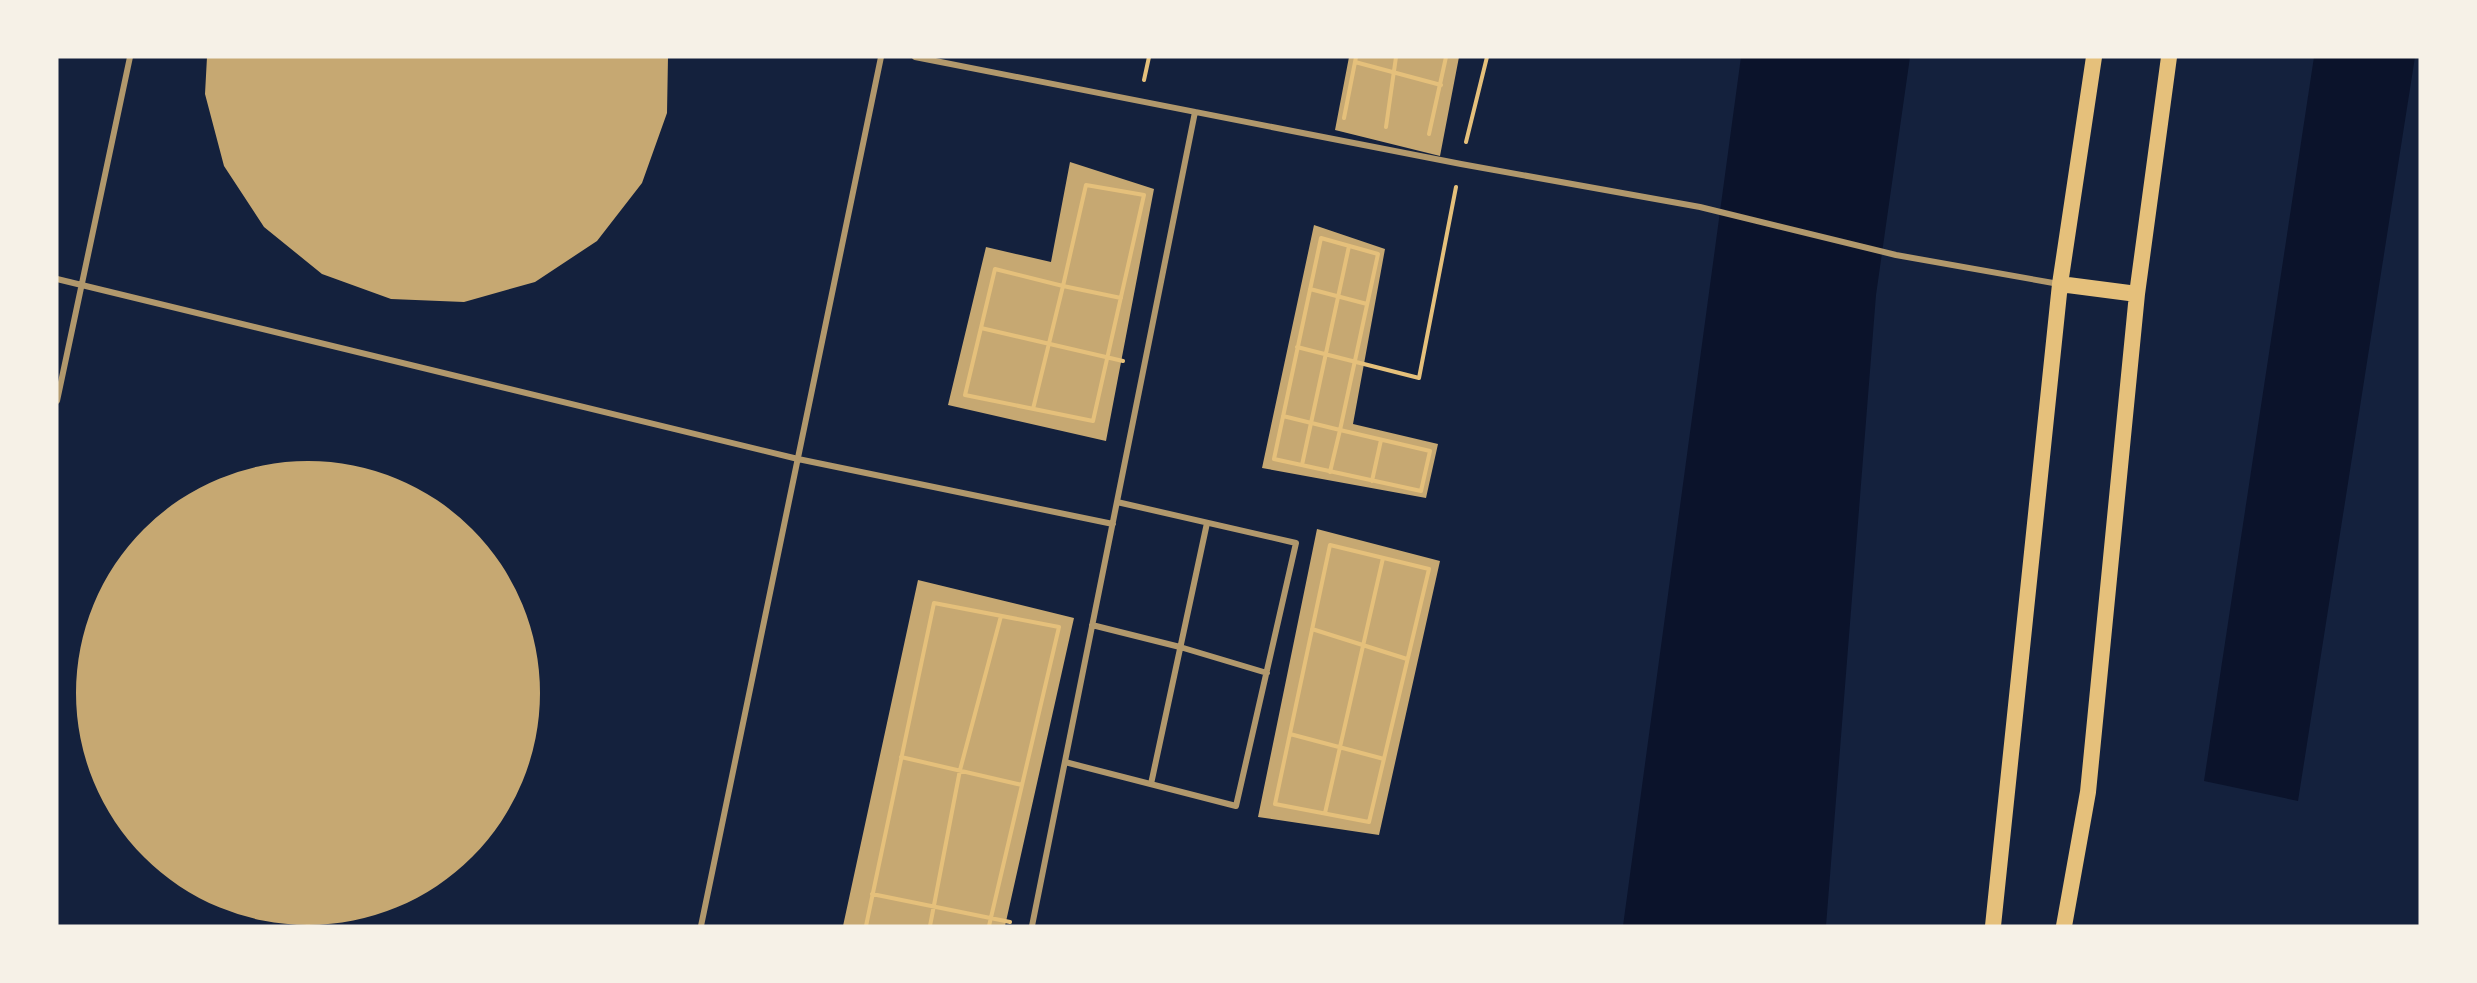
<svg xmlns="http://www.w3.org/2000/svg" width="2477" height="983" viewBox="0 0 2477 983" font-family="'Source Sans 3',sans-serif">
<style>
.water{fill:#0b132b}
.building{fill:#c6a872}
.lines{fill:none;stroke-linecap:round;stroke-linejoin:round}
.path{stroke:#e5c07b;stroke-width:4}
.minor{stroke:#b1986c;stroke-width:6}
.trunk{stroke:#e5c07b;stroke-width:16}
</style>
<rect width="100%" height="100%" fill="#14213d"/>
<!-- water -->
<path class="water" d="M1741 57H1910L1876 295 1826 926H1623Z
M2314 57H2415L2298 801 2204 781Z"/>
<!-- building -->
<path class="building" d="M207 57H668L667 113 642 183 597 241 535 282 464 302 391 299 322 274 264 227 224 166 205 94Z
M1349 57H1459L1440 156 1335 130Z
M1070 162 1154 189 1106 441 948 405 986 247 1051 262Z
M1314 225 1385 249 1353 424 1438 444 1426 498 1262 468Z
M76 693a232 232 0 1 1 464 0a232 232 0 1 1-464 0Z
M1317 529 1440 561 1379 835 1258 817Z
M918 580 1074 618 1005 926H843Z"/>
<g class="lines">
<!-- path -->
<path class="path" d="M1355 62 1441 85
M1144 80 1149 57
M1344 118 1356 57
M1386 127 1396 57
M1429 134 1446 57
M1466 142 1487 57
M1086 185 1144 195 1093 421 965 395 995 269 1063 286Z
M1321 238 1378 254 1340 430 1430 451 1421 491 1274 459Z
M1310 289 1367 304
M981 328 1123 361
M1297 347 1419 378 1456 187
M1033 409 1063 286 1121 298
M1283 416 1340 430 1330 472
M1302 465 1349 246
M1372 481 1381 440
M1330 545 1429 569 1369 822 1275 804Z
M1312 629 1407 659
M1290 734 1384 759
M901 757 1022 785
M1325 813 1383 558
M872 894 1010 922
M866 926 934 603 1059 627 989 926
M930 926 960 770 1001 616"/>
<!-- minor -->
<path class="minor" d="M915 57 1461 164 1700 207 1896 255 2059 284
M57 279 798 459 1113 524
M57 401 130 57
M1092 625 1180 647 1267 673
M1065 762 1236 806 1296 543 1117 502
M1151 784 1207 523
M701 926 881 57
M1032 926 1195 112"/>
<!-- trunk -->
<path class="trunk" d="M2060 284 2137 294
M1993 926 2060 284 2094 57
M2064 926 2088 792 2137 294 2169 57"/>
</g>
<!-- border -->
<rect width="2477" height="983" fill="none" stroke="#f6f1e7" stroke-width="117"/>
</svg>
